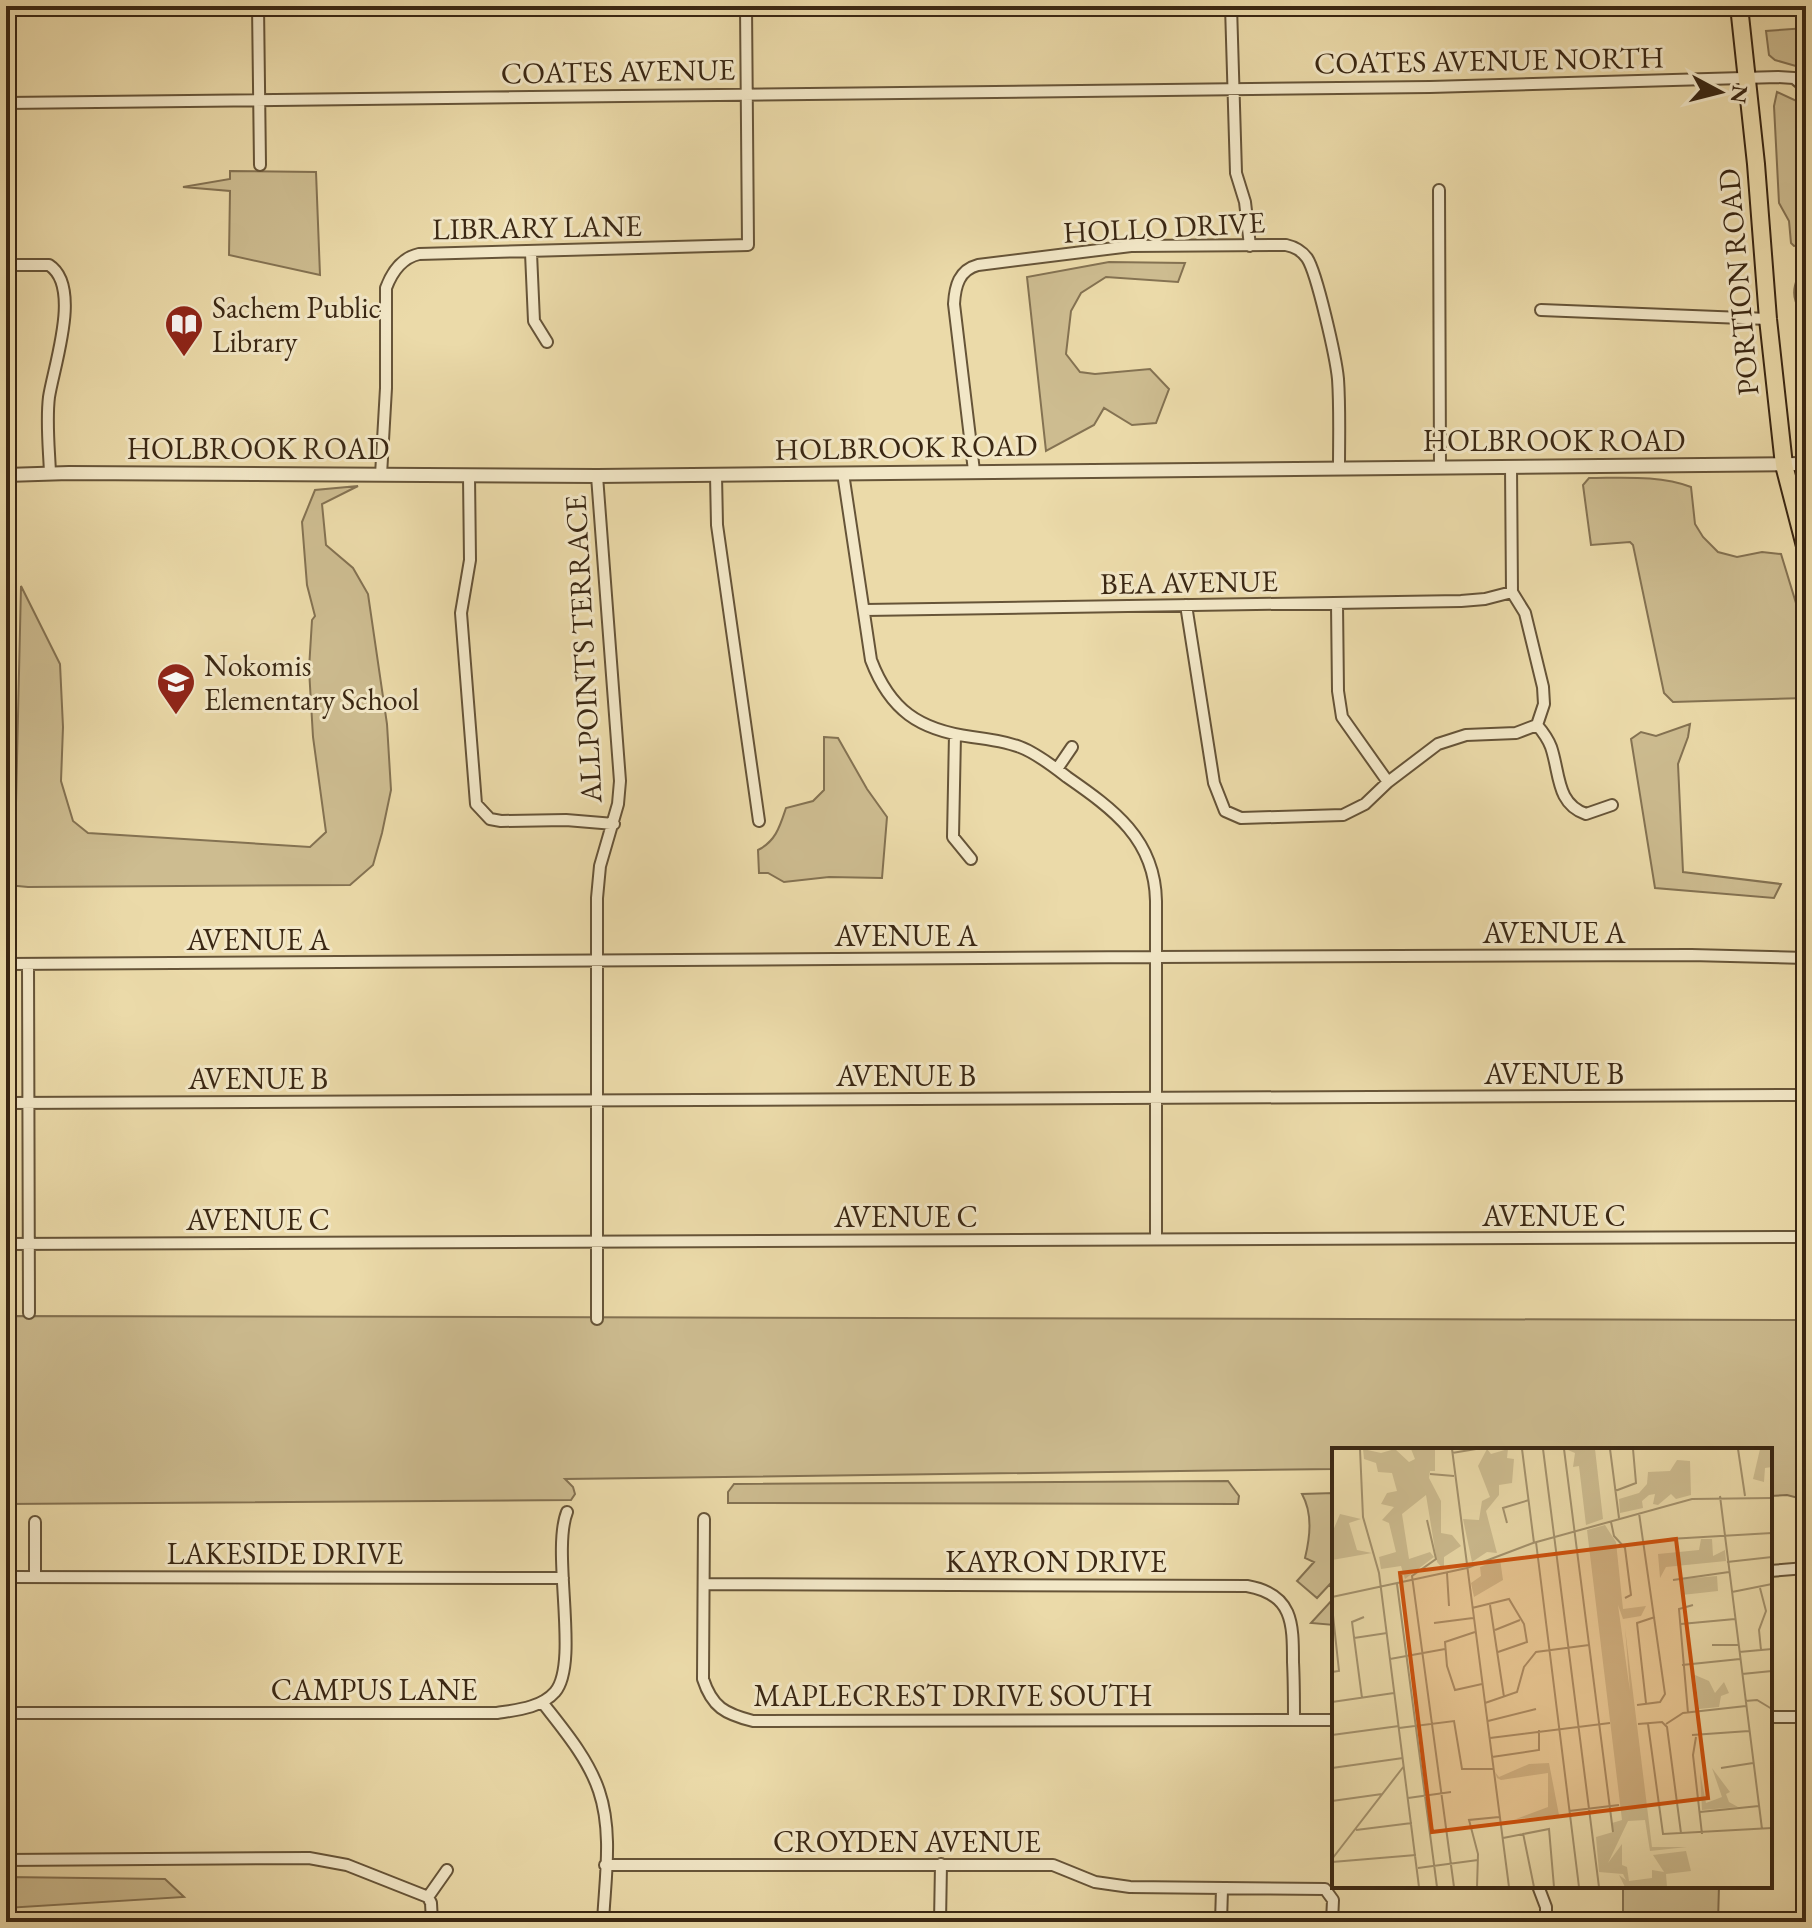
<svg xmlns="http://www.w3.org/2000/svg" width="1812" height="1928" viewBox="0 0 1812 1928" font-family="'EB Garamond',serif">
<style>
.green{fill:#cdbc90;stroke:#847252;stroke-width:2}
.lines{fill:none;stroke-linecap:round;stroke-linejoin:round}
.minor-casing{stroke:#665438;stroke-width:14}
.tertiary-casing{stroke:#665438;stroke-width:16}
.primary-casing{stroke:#3a2713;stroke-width:20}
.minor{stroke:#f2e7c7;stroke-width:10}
.tertiary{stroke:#f2e7c7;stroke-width:12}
.primary{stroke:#ebdaa9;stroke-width:16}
.labels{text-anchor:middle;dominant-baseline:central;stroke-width:6;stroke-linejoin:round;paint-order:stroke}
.street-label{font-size:30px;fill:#3a2713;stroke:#f2e7c7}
.poi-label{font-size:30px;fill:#3a2713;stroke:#f2e7c7;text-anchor:start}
.inset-road{fill:none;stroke:#a4926d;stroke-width:2}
.view{fill:#ce520d;fill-opacity:0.15;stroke:#ce520d;stroke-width:4}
.inset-edge{fill:none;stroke:#3a2713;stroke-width:4}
</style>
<rect width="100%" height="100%" fill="#ebdaa9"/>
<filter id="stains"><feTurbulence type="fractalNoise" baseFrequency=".0025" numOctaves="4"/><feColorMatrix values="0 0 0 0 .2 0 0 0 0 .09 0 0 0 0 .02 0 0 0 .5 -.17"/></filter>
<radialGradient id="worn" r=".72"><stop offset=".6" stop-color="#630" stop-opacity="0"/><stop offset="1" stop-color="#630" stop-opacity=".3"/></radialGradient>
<!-- green -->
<path class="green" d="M1806 28V69L1775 60 1769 55 1766 31Z
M1777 92 1801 103 1806 115V244L1794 246 1791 243 1789 221 1779 203 1774 106Z
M230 171 316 172 320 275 229 255 230 191 183 187 230 179Z
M1109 262 1185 263 1178 282 1106 277 1081 293 1071 311 1066 354 1080 372 1095 374 1150 369 1169 389 1156 423 1132 425 1104 408 1094 425 1046 451 1027 277Z
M1806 273V308L1800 309C1792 299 1793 288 1798 277Z
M1589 478C1623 478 1660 475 1691 487L1695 524 1703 537 1718 552 1737 557 1762 552 1781 554 1806 636V698L1673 702 1664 693 1633 545 1630 542 1591 545 1583 485Z
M358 486 322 504 326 545 353 568 368 594 387 724 391 790 382 833 373 865 350 885 28 887 7 885C4 865 1 817 16 803L21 586 60 664 63 727 61 781 73 821 88 833 310 847 326 832 313 737 309 669 312 620 315 616 307 585 302 522 315 490Z
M1690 724 1688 737 1678 764 1683 872 1781 884 1774 898 1655 888 1631 739 1641 732 1656 736Z
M824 737 838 738 867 789 887 817 882 878 829 877 784 882 768 873H759L758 850C776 841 780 826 786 808L813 801 824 790Z
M6 1316 1806 1320V1500L1787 1495 1770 1496V1450H1334V1469L565 1479 573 1487 575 1494 571 1500 6 1504Z
M1228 1481 1239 1496 1238 1504 728 1503V1492L734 1484Z
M1334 1493V1625L1311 1623 1334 1598 1330 1584 1317 1598 1297 1581 1314 1562 1305 1558C1310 1537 1313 1514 1302 1494Z
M6 1877 165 1879 184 1897 6 1908Z
M1623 1886H1719L1718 1922H1623Z"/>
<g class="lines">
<defs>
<path id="minor" d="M258 6 260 165
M1231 6 1236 173 1245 202 1250 246
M6 103 1430 87 1778 77 1794 78 1806 88
M1439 190 1440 466
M531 253 534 321 547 342
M6 265H49C82 286 54 365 49 397 46 421 49 448 50 473
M1541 310 1768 319
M974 471 954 304C955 286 959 270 978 265L1131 246 1286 245C1295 247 1301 250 1307 258 1317 273 1336 358 1338 379 1340 408 1339 438 1339 467
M843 473 871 660C890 710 919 730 972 737 988 739 1004 741 1020 747 1036 753 1053 766 1067 777 1113 809 1155 839 1156 901V1239
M381 475 386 388V288C392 272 401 258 419 254L748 245 746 6
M716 475 717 525 759 821
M469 476 470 560 461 613 476 804 490 819 501 821 566 820 614 824
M1337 604 1338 691 1342 717 1388 782
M1186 605 1214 783 1225 811 1241 818 1343 815 1365 804 1388 782 1438 744 1466 735 1516 733 1537 725 1544 704 1543 687 1525 613 1512 592 1511 467
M865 610 1461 601 1485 599 1512 592
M1537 725C1543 732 1548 739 1551 747 1560 773 1556 804 1586 814L1612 805
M955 734 953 837 971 859
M1057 769 1072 747
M6 964 1155 957 1691 955 1806 958
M28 964 29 1313
M6 1103 1806 1095
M6 1244 1806 1237
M597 1319V898L600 866 618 804 620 781 597 476
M704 1519 703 1679C712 1707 725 1714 753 1721L1334 1720
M35 1522V1577
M1770 1571 1806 1568
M6 1577 563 1578
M704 1584 1247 1586C1293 1594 1293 1623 1293 1662 1294 1681 1294 1701 1294 1720
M542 1702C563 1729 588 1758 599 1791 613 1832 605 1880 603 1922
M6 1713H497C516 1710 541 1708 555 1692 580 1663 551 1552 567 1512
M1770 1717H1806
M6 1860 309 1858 347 1865 428 1897
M605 1865H1053L1095 1882 1130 1887 1325 1889 1333 1900 1332 1922
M1538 1886 1546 1907V1922
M432 1922 431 1903 428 1897 447 1870
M940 1922 941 1864
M1221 1922 1222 1889
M1803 1922 1806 1894"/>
<path id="tertiary" d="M6 475 69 473 597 476 1806 464"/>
<path id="primary" d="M1739 6 1756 164 1768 319 1784 465 1806 550"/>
</defs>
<!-- minor casing -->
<use href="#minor" class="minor-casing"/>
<!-- tertiary casing -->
<use href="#tertiary" class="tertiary-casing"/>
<!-- primary casing -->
<use href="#primary" class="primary-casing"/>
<!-- minor -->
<use href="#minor" class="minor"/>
<!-- tertiary -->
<use href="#tertiary" class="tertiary"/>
<!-- primary -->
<use href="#primary" class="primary"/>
</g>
<!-- icons -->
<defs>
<symbol id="library-pin" viewBox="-11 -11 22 30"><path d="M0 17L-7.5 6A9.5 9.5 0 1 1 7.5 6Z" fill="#8f2418" stroke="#f2e7c7"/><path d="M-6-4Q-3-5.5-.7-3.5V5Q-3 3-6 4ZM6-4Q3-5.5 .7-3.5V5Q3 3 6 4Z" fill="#fff"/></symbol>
<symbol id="school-pin" viewBox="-11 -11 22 30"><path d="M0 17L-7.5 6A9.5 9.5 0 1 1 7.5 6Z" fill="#8f2418" stroke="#f2e7c7"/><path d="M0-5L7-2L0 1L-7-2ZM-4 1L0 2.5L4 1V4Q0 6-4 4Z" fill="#fff"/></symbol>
</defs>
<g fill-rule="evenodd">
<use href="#library-pin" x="162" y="302" width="44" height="60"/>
<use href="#school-pin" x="154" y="660" width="44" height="60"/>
</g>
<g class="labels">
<!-- street labels -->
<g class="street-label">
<text transform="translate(1489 60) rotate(-1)">COATES AVENUE NORTH</text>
<text transform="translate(618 71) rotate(-1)">COATES AVENUE</text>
<text transform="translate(537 227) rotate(-1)">LIBRARY LANE</text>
<text transform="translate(1164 227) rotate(-3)">HOLLO DRIVE</text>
<text transform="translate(1738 282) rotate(-95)">PORTION ROAD</text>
<text x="1554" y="440">HOLBROOK ROAD</text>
<text transform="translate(906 447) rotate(-1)">HOLBROOK ROAD</text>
<text x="258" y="448">HOLBROOK ROAD</text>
<text transform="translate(1189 582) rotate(-1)">BEA AVENUE</text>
<text transform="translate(583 649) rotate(-93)">ALLPOINTS TERRACE</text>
<text x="1554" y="932">AVENUE A</text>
<text x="906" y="935">AVENUE A</text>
<text x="258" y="939">AVENUE A</text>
<text x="1554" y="1073">AVENUE B</text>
<text x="906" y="1075">AVENUE B</text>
<text x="258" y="1078">AVENUE B</text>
<text x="1554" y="1215">AVENUE C</text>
<text x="906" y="1216">AVENUE C</text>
<text x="258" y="1219">AVENUE C</text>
<text x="285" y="1553">LAKESIDE DRIVE</text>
<text x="1056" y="1561">KAYRON DRIVE</text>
<text x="374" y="1689">CAMPUS LANE</text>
<text x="953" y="1695">MAPLECREST DRIVE SOUTH</text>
<text x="907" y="1841">CROYDEN AVENUE</text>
</g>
<!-- poi labels -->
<g class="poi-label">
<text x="212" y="307">Sachem Public<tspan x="212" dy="34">Library</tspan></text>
<text x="204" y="665">Nokomis<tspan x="204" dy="34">Elementary School</tspan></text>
</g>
</g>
<!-- overview -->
<g transform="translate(1332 1448)">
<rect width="440" height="440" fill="#ebdaa9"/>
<path d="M31 1 49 5 63 1 77 14 83 11 79 1H103V23H98L97 30 109 53V85L120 87 129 98 112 109V122L105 114 94 47 70 66 77 111 98 104 102 109 73 131 69 118 49 121 47 109 64 104 57 75 50 72 62 59 49 56 55 45 65 43 60 25 46 24 44 15 32 11ZM155 1 159 6 176 1 175 10 182 11 180 35 167 37V47L154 63 165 105 155 104 140 114 131 71 147 72 150 53 158 49 146 18ZM263 1 271 71 254 77 247 18 241 19 243 5 236 2ZM428 1H440V19L433 20 432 34 421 31ZM345 12 358 13 359 47 344 51 339 46 326 57 321 56 323 46 317 47 310 53 311 60 288 65 287 51 307 45 315 36 316 24 338 23ZM8 66 29 71 17 75 25 102 40 105 0 112V85ZM273 77 284 94 291 161 314 158 309 168 291 171 286 157 298 243 293 180 320 399H355L318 403 313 372 296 373 276 415 290 396V417L295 419 297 433 320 430V422L332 424 321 407 354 403 359 423 334 426 335 439H293L287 427 294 432 291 426 267 424 264 389 281 384 280 375 290 372 255 82ZM369 91H380L381 108 393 102 394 113 334 119 328 130 326 106 367 102ZM168 111 171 132 142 149 139 135 149 128 148 119ZM385 128 386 143 350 147V131ZM363 227 377 233 383 245 392 234 397 245 389 248 387 259 367 261ZM217 315 227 367 184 371 216 359V325L169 332 165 330 163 324 167 329 197 316ZM380 320 398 344 394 346 397 354 406 359 370 362 368 324 374 355 390 349Z" fill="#cdbc90"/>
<path class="inset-road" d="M28 1 31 69 47 125 87 439M120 1 177 439M190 1 202 95M211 1 267 439M232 1 281 384M278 1 287 70M406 1 413 48M120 5 144 1M98 26 122 28M283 43 304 35 301 1M388 48 430 381M95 72 104 111 80 128 122 439M279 74 282 88 293 100 299 147 293 150M175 75 171 60 197 52M337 91 440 85M204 94 247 439M395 114 440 109M115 125 117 158M341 132 397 124M65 136 105 439M428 140 434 163 427 182 429 202M400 144 440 136M0 149 135 120 201 95 360 51 440 50M158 157 172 249M0 158 7 223 0 224M140 160 177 151 192 176 195 194 166 204M102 175 141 170M349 176 403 171M163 182 188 172M143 184 113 194 115 218 123 242 150 236M22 190 55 185M380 197H406M407 204 440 201M58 211 113 201M350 217 408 211M410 226 440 223M30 250 20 174 32 169M413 253 425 252 440 261M0 254 62 245M153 255 185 244 192 219 204 204 257 197M314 255 305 175 323 169M305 257 328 254 333 246 307 65M356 265 347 161 361 157M156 273 204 261M306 276 330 274 335 279 349 385M316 276 331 386 440 380M334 276 351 265 414 258M67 280 122 273 130 321H161M0 287 67 278M360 287 417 283M364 289 361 307 370 386M158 290 278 275M160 309 207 302V282M0 320 71 310M389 320 421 315M76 350 119 344M0 353 50 346M237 363 287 357M368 364 427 358M24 382 80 375M191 385 202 439M171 390 217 381 222 439M0 411 72 318M0 414 84 407M86 420 146 412M145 439 146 406 137 372 167 369"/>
<path class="view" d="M344 91 376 350 100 384 68 125Z"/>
<rect width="440" height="440" class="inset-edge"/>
</g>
<!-- margin -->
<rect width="1812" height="1928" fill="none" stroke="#ebdaa9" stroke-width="32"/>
<rect x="8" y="8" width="1796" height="1912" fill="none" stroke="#3a2713" stroke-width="4"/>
<rect x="16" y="16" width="1780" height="1896" fill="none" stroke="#3a2713" stroke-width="2"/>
<!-- north arrow -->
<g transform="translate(1720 92) rotate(97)" stroke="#f2e7c7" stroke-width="6" paint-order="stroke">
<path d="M0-6L14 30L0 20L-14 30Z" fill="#3a2713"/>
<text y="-12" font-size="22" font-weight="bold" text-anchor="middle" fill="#3a2713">N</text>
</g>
<rect width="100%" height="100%" filter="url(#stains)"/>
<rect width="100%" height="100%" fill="url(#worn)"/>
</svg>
